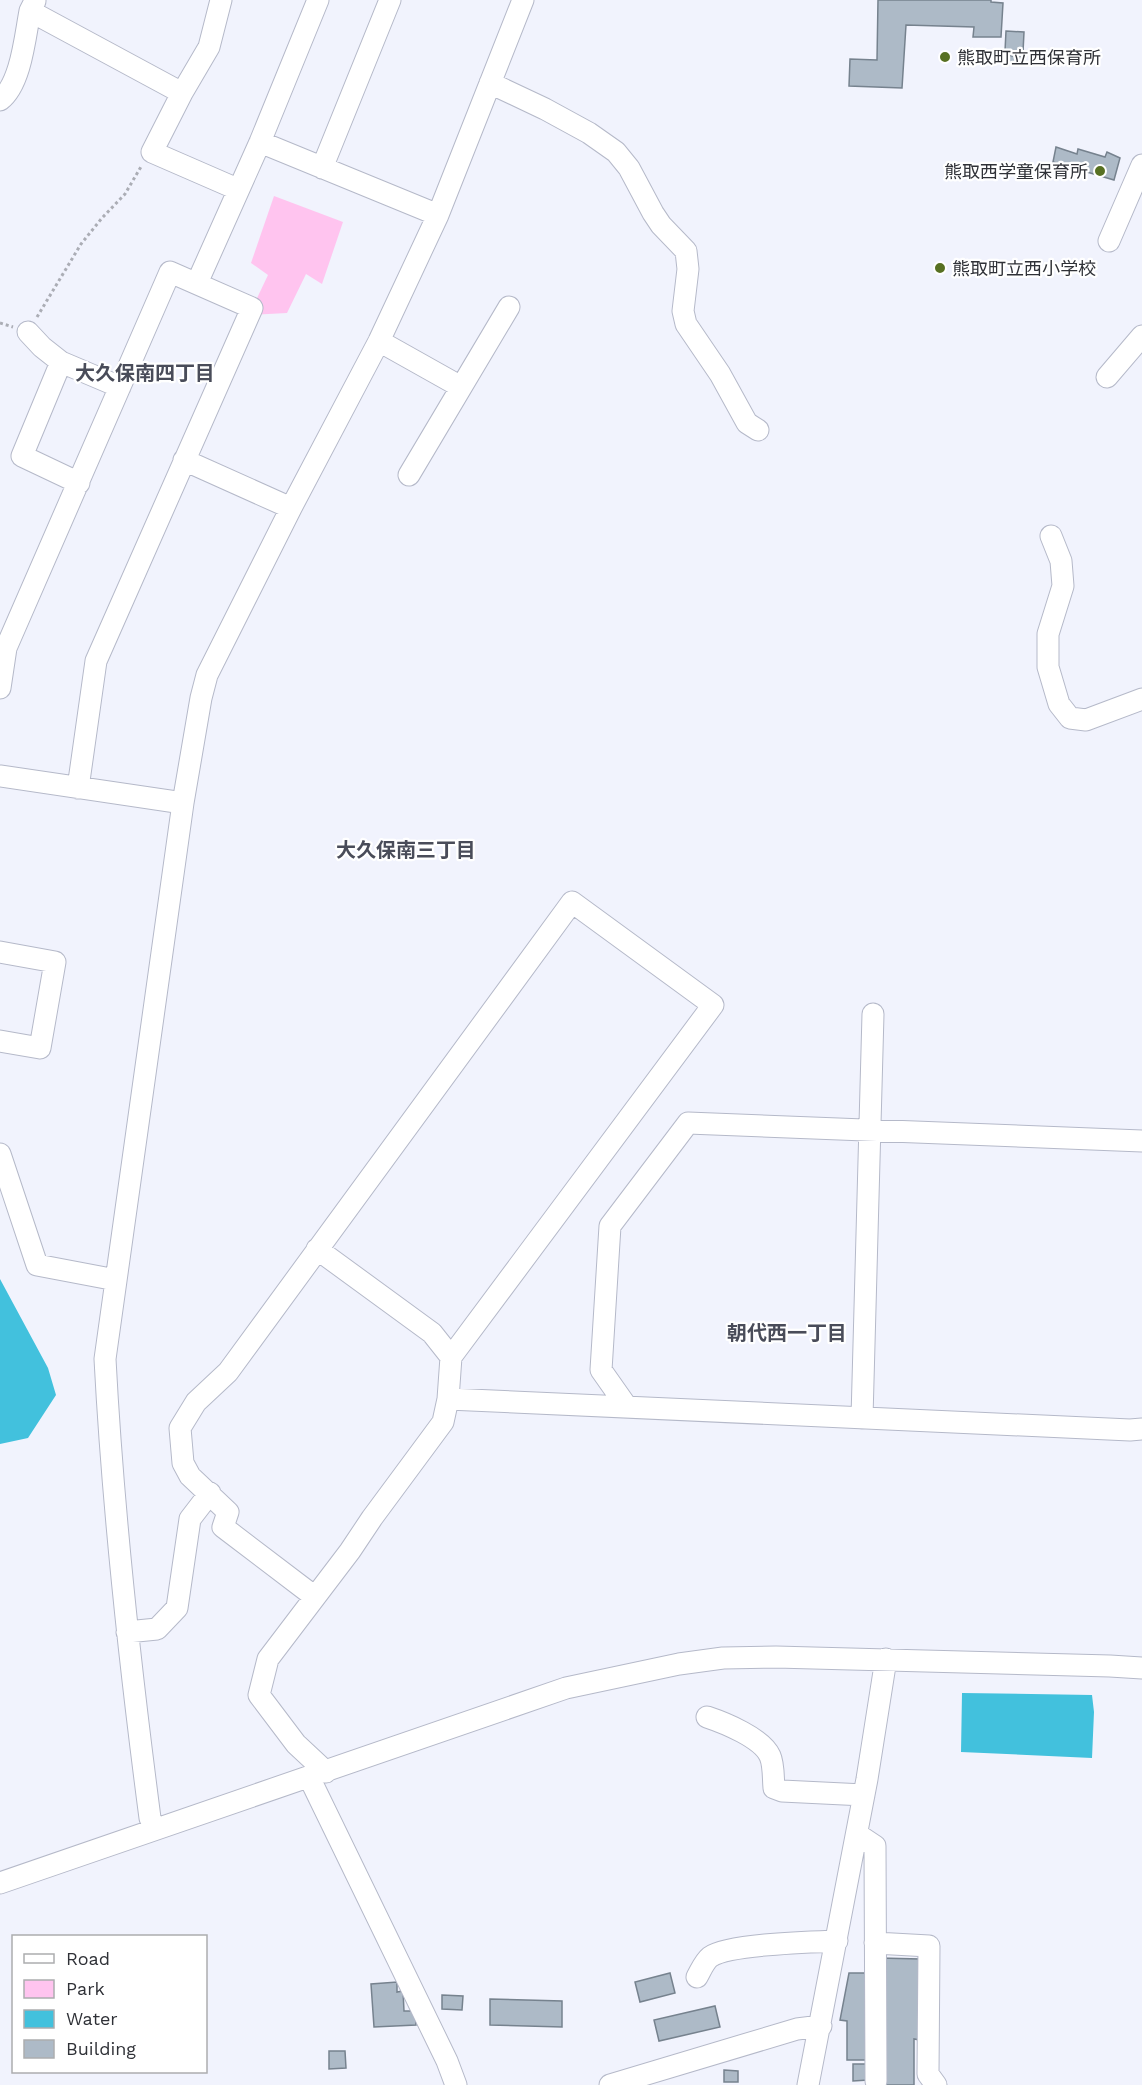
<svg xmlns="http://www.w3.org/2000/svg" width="1142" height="2085" viewBox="0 0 1142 2085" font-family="'Work Sans','Noto Sans JP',sans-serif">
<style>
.green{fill:#ffc4ef}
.water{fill:#42c1dd}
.building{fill:#adbac7;stroke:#76828e;stroke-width:1.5}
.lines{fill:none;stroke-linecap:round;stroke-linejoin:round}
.minor-casing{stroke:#b5b9c9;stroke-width:23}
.path{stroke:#abadb5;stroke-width:3;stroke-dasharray:3 3;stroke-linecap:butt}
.minor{stroke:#fff;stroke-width:21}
.poi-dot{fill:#577022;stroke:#fff;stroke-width:2}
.labels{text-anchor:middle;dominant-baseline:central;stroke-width:4.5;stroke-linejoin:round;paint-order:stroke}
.poi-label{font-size:18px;fill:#2f3137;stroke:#fff;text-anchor:start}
.neighbourhood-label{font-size:20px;font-weight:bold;fill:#494c59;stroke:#fff}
</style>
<rect width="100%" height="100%" fill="#f1f3fd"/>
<!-- green -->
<path class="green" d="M274 196 343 222 322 284 306 274 287 313 249 315 268 275 251 263Z"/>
<!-- water -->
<path class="water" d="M0 1279 48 1368 56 1395 28 1438 0 1444Z
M962 1693 1092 1695 1094 1712 1092 1758 961 1752Z"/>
<!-- building -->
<path class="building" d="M878 0H991V2L1003 3 1001 37H973L974 27 906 25 902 88 849 86 850 59 877 60Z
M1006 31 1024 32 1023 52 1005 51Z
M1003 55 1024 57 1023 65 1004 64Z
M1056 147 1077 154 1078 149 1105 157 1107 152 1120 158 1114 180 1053 162Z
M879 1958 920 1959V2040L914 2039V2085H885Z
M670 1973 675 1993 640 2002 635 1982Z
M849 1973H871L872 2060H847V2021L840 2020Z
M397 1982V1992L403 1991 404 2011H415L416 2025 374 2027 371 1984Z
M442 1995 463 1996 462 2010 442 2009Z
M490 1999 562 2001V2027L490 2025Z
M715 2006 720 2027 659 2041 654 2020Z
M329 2051H345L346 2068 329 2069Z
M853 2064H867L868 2080 853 2081Z
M724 2070 738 2071V2082H724Z"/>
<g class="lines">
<defs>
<path id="minor" d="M221 0 209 47 182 93 152 152 237 189
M30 11 182 93
M490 83 545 109 589 133 616 152 629 168 653 213 661 225 686 251 688 269 683 311 686 324 720 374 747 423 758 430
M0 100C21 84 25 37 30 11L35 1
M260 142 438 215
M322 168 390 0
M1109 241 1142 165
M197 283 260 142 318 0
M28 332 42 347 61 362
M379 341 461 387
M1107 377 1142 336
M184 460 291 508
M409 475 509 307
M79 483 22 456 61 362 120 387
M1051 536 1061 561 1063 586 1048 634V667L1059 704 1070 718 1086 720 1142 699
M0 688 6 648 170 272 252 308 96 661 78 788
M0 776 183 803
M0 952 55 962 40 1048 0 1041
M0 1154 37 1265 116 1280
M317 1249 432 1333 451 1357
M627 1407 601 1370 610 1226 688 1123 1142 1141
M862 1418 873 1014
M315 1597 223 1527 228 1512 190 1476 183 1463 180 1428 196 1402 228 1372 572 902 713 1005 451 1357 448 1399
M127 1632 157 1629 177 1608 190 1519 210 1493
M707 1717C725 1723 762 1738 770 1756 774 1765 773 1778 774 1788L782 1791 864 1795
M326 1772 296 1744 259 1695 268 1659 350 1551 372 1518 443 1422 448 1399 1130 1430 1142 1429
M309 1777 447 2061 456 2085
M155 1829 150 1818C130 1666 113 1512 105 1359L183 803 201 698 207 675 291 508 379 341 438 215 523 0
M857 1834 875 1846 876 2081
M0 1883 566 1688 679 1664 723 1658 776 1657 1110 1666 1142 1668
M875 1943 929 1946 928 2074 936 2085
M697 1977C701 1970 704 1962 710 1957 728 1944 811 1942 837 1941
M610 2085 797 2029 821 2026
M808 2085 867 1779 886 1659"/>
</defs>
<!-- minor casing -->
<use href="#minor" class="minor-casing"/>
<!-- path -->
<path class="path" d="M37 317 81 244 102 218 125 194 142 165
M0 323 13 327"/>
<!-- minor -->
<use href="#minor" class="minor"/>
</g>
<!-- markers -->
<g class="poi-dot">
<circle cx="945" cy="57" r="6"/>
<circle cx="1100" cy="171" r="6"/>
<circle cx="940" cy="268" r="6"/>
</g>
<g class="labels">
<!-- poi labels -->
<g class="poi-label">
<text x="957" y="57">熊取町立西保育所</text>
<text x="1088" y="171" text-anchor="end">熊取西学童保育所</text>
<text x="952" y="268">熊取町立西小学校</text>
</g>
<!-- neighbourhood labels -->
<g class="neighbourhood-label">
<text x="145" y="373">大久保南四丁目</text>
<text x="406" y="850">大久保南三丁目</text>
<text x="787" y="1333">朝代西一丁目</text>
</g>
</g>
<!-- legend -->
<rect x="12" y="1935" width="195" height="138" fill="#ffffff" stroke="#acadaf" stroke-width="1.5"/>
<rect x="24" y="1954" width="30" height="9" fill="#ffffff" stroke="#acadaf" stroke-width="1.5"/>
<text x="66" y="1965" font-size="18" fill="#2f3137">Road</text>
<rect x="24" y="1980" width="30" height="18" fill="#ffc4ef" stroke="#acadaf" stroke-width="1.5"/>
<text x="66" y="1995" font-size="18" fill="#2f3137">Park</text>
<rect x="24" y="2010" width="30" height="18" fill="#42c1dd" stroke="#acadaf" stroke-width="1.5"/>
<text x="66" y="2025" font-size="18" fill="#2f3137">Water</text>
<rect x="24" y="2040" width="30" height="18" fill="#adbac7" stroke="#acadaf" stroke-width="1.5"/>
<text x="66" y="2055" font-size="18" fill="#2f3137">Building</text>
</svg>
